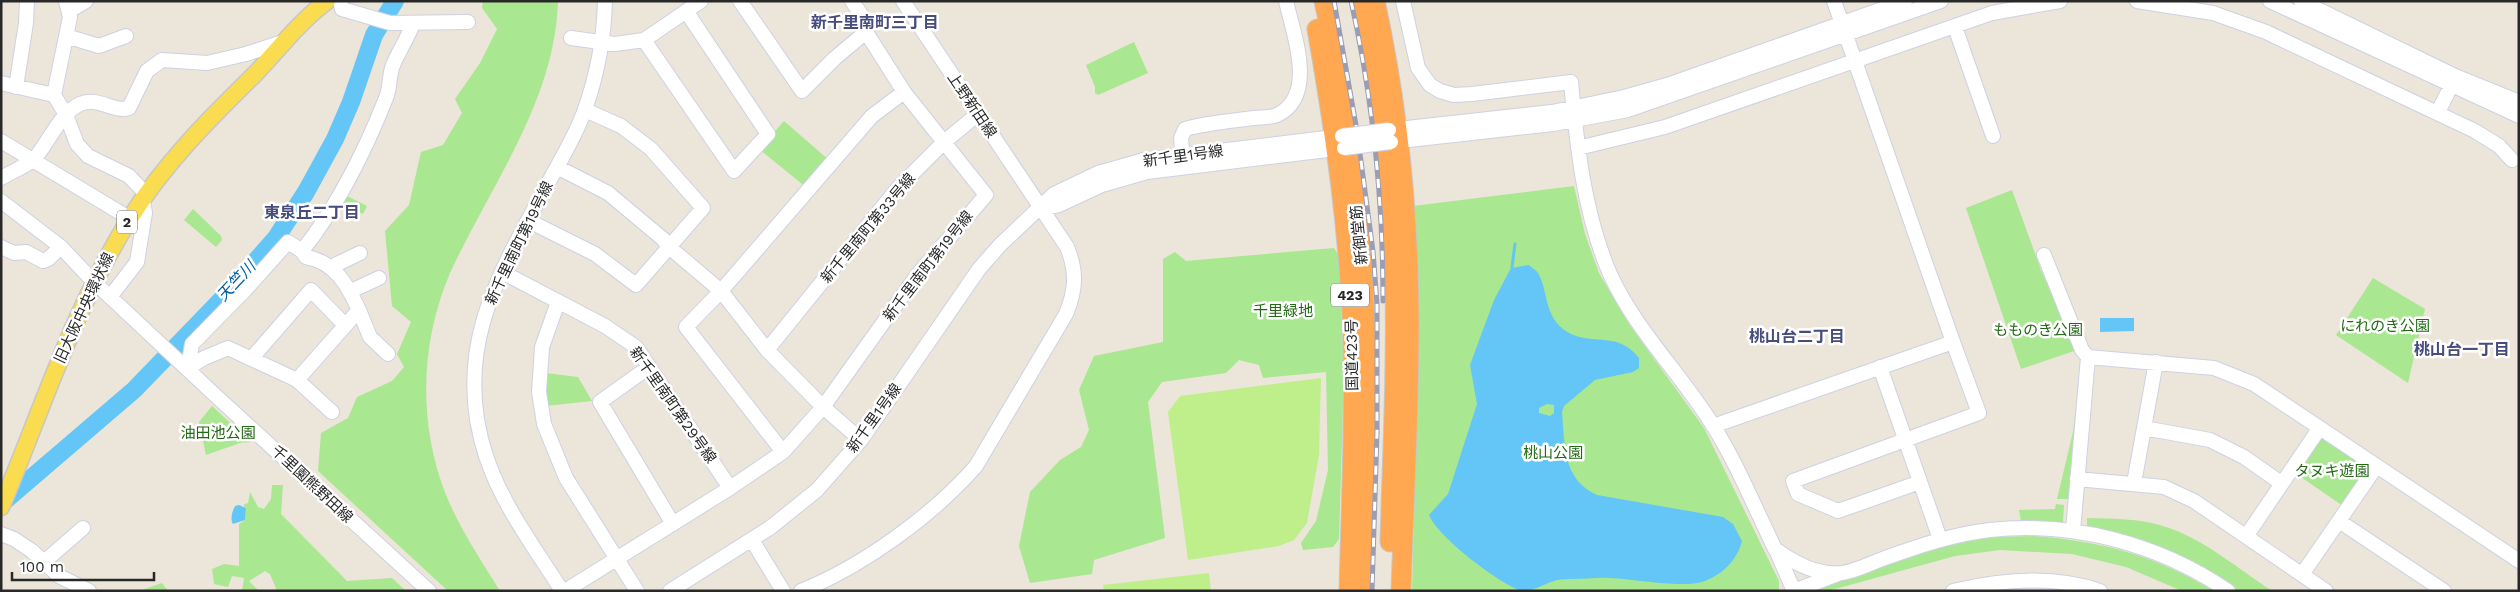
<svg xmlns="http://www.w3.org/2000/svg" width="2520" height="592" viewBox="0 0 2520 592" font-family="'Work Sans','Noto Sans JP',sans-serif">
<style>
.green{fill:#a9e791}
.pitch{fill:#bfef8b}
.water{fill:#63c6f6;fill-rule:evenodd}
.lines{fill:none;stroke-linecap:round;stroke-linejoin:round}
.stream{stroke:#63c6f6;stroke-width:3}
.river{stroke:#63c6f6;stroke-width:18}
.minor-casing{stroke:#ced1e3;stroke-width:16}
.major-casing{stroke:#c7c7c7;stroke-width:19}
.highway-casing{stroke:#c7c7c7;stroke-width:21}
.minor{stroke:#fff;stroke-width:14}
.major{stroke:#fadc50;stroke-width:16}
.highway{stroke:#ffa751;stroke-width:19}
.rail-casing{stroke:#9b9db4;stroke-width:5}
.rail{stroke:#fff;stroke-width:3;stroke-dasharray:9;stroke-linecap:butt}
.minor-bridge-casing{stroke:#ced1e3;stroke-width:16;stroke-linecap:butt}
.minor-bridge{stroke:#fff;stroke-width:14}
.labels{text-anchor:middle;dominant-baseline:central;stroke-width:5;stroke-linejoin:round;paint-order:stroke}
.shield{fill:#fff;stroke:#686868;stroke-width:1}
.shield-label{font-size:14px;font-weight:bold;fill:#282828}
.street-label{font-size:15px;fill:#282828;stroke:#fff}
.park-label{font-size:15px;fill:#216914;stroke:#fff}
.neighbourhood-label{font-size:16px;font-weight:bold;fill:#464c7c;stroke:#fff}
.water-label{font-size:16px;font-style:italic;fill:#0461a0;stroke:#fff}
</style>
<rect width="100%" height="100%" fill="#ece5d9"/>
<!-- green -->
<path class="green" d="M483 1H558C555 102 491 184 450 273 420 343 418 424 446 495 460 529 481 560 500 591H448L318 471 321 433 348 418 357 397 392 381 404 367 397 354 411 322 392 306 385 231 409 205 421 152 443 145 462 113 455 99 480 63 497 29 482 8Z
M1134 42 1148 73 1098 95 1095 93V87L1086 65Z
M784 121 830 161 807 188 759 149Z
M1574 186 1585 234 1599 273 1629 324 1704 428 1779 581V591H1412C1415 462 1423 334 1413 206Z
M2012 190 2041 270 2077 350 2021 369 1966 208Z
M343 194 367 206 363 214 338 202Z
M193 209 221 236 222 240 216 247 184 220Z
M1334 248 1339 256 1344 373 1339 539 1333 547 1303 550 1301 543 1316 521 1328 470 1326 372 1263 378 1259 365 1239 360 1226 373 1162 382 1148 402 1165 538 1094 560 1092 574 1030 583 1019 546 1030 492 1060 460 1081 447 1089 430 1079 390 1094 356 1163 342V259L1175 252 1186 261Z
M2373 278 2425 309 2408 383 2336 335Z
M546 373 578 377 592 401 546 406Z
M2079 382 2069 499H2057L2073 432Z
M212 406 251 442 240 443 206 455 199 422Z
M2325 438 2365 465 2367 471 2343 506 2295 473 2318 439Z
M272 485H283L281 514 347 581 392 578 406 591H277L270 574 265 571 249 581 259 591H242L244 578 232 576 228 587 214 584 212 569 224 564 239 566V524L245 520 246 508 243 505 248 503 250 492 258 507 264 509 271 499Z
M2056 504 2064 505 2063 523 2021 521 2019 510 2055 509Z
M2087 518C2112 519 2139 518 2163 526 2203 538 2237 568 2272 591H2238L2217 577 2163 549 2133 538 2087 527Z
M2035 536C2105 542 2153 555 2214 591H2182L2126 567 2072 554 2000 550 1955 556 1828 591 1810 590 1942 545 1991 537Z
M162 583 168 591 142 590Z"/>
<!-- pitch -->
<path class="pitch" d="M1321 378 1319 455 1307 523 1294 540 1279 546 1188 560 1168 412 1180 396Z
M1209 573 1211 591H1104L1103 585Z"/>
<!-- water -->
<path class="water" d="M1529 265C1531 267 1536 270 1538 273 1548 290 1544 314 1563 329 1589 349 1616 328 1639 358V368L1633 372 1595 380 1564 406 1562 412C1565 445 1562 479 1597 495L1723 517 1733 524 1742 541C1737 560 1723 574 1705 581 1683 589 1635 579 1610 578 1598 577 1585 579 1572 579 1567 579 1562 579 1557 580 1543 584 1534 592 1519 590 1496 581 1438 537 1429 515L1448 494 1477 404 1470 365 1494 300 1511 268ZM1547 404 1554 405V413L1550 416 1539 413V408Z
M2134 318V331L2100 332V318Z
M239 505 246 508 245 520 233 524C230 519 232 512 235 506Z"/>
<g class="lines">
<!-- stream -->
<path class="stream" d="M1512 267 1515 244"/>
<!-- river -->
<path class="river" d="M1 504 134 390 224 297 276 238 306 192 335 139 351 102 374 35 395 1"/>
<defs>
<path id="minor" d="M340 1 342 9 390 23 468 22
M740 1 802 91 835 58 866 32
M1403 1 1418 68 1430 85 1440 91 1454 95 1472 94 1571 82C1577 146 1584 214 1610 274 1635 329 1680 373 1712 424 1737 463 1755 508 1775 549 1794 563 1817 576 1842 573 1856 571 1871 563 1885 558 1919 546 1954 534 1990 530 2073 521 2159 544 2228 591
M2137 1 2213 13 2266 32 2475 131 2499 146 2512 160
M2270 1 2519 116
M2301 1 2455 76 2519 102
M69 11 86 1
M1955 27 1993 136
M66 36 99 46 126 36
M571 38 615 44 644 40 701 1
M644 40 734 171 768 134 686 11
M1 83 54 95 66 115 77 144 88 156 129 176 146 194
M16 87 26 23 27 1
M54 95 70 17 66 1
M2438 112 2451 86
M1389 130 1552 112 1624 97 1667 85 1905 1
M1 141 129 218
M1391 142 1553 124 1628 110 1941 1
M1578 148 1665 127 1992 13 2060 1
M1183 163 1181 138 1185 129C1207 123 1231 121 1254 118 1261 117 1271 118 1277 115 1318 96 1293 33 1286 1
M557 167 608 193 663 239 669 247 721 291 767 350 823 407 861 440
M1 178C11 172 27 166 35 158 49 142 60 113 80 104 98 96 114 113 129 108L147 71 162 60 207 63 246 54 286 41
M1 201 61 247 93 281 216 396 429 591
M1042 208 1059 205 1102 185 1147 172 1344 148
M529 221 595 254 636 285 703 208 651 149 621 126 585 110
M1 247 14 253 26 252 43 261 48 259 61 247
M302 251C337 207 365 151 386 98 390 89 389 78 392 68 397 53 408 39 413 23
M2044 255 2082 350 2088 357 2073 531
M331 267 360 253
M502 272 605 326 636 347 730 488
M351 291 379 278
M110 297 137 262 145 213 143 201
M558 302 542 347 539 392 544 424 566 478 637 591
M359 310 370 337 388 354
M767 350 898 188 944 142 978 114
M2088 357 2214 368 2254 384 2519 561
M251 359 311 290 345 325
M649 367 600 402 673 524
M1880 367 1940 539
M188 368 192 344 245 290 288 242 302 251 306 257C335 262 347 284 359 310L297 380
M188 368 204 358 228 348 297 380 332 412
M1713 426 1953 342 1834 1
M2144 428 2210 440 2244 457 2281 483
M783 452 686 327 721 291 872 116 904 92
M2077 479 2164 487 2194 501 2326 591
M1920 482 1838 511 1798 494 1793 481 1979 413 1953 342
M2134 483 2156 362
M2339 521 2444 591
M1 534 14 539 32 551 59 576 89 591
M2247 535 2319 429
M752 540 783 591
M1776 550 1794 591
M45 561 83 528
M2303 573 2376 467
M562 591C535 548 502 505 486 456 450 347 502 269 552 176 563 156 576 134 584 112 597 76 604 39 605 1
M565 591 730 488 783 452 823 407 918 274 986 195 904 92 866 32V22L852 1
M670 591 771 527 817 490 861 440 979 269 1000 245 1054 194 1098 173 1144 160 1342 136
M801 591C863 566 932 516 976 466L1066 314C1076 290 1077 271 1067 247L903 1
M1794 591 1838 574
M1953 591C1999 580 2054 575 2100 591"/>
<path id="major" d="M1 507C42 410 73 310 129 220 163 165 209 119 255 74 278 50 300 21 327 1"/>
<path id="highway" d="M1324 1C1350 116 1363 236 1366 353 1368 432 1365 512 1362 591
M1361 1C1382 96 1393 194 1395 291 1397 375 1392 459 1390 542
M1375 1C1397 102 1408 207 1409 310 1410 404 1404 497 1401 591
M1317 29C1335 132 1350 236 1353 341 1355 424 1351 508 1349 591"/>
</defs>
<!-- minor casing -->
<use href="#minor" class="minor-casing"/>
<!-- major casing -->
<use href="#major" class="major-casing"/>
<!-- highway casing -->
<use href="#highway" class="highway-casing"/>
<!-- minor -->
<use href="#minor" class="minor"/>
<!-- major -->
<use href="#major" class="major"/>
<!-- highway -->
<use href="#highway" class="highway"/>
<defs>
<path id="rail" d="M1334 1 1357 131 1373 251 1377 304V433L1372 591
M1351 1C1373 99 1383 201 1383 301"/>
</defs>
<!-- rail casing -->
<use href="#rail" class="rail-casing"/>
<!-- rail -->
<use href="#rail" class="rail"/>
<defs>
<path id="minor-bridge" d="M1342 136 1389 130
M1344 148 1391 142"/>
</defs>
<!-- minor-bridge casing -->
<use href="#minor-bridge" class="minor-bridge-casing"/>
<!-- minor-bridge -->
<use href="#minor-bridge" class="minor-bridge"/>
</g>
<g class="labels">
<!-- shield labels -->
<g class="shield">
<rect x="117" y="210.5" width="20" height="23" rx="4"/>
<rect x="1331" y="283.5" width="38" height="23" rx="4"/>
</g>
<g class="shield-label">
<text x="127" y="222">2</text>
<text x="1350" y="295">423</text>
</g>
<!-- street labels -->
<g class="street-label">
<text transform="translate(972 105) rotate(56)">上野新田線</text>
<text transform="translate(1183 156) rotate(-8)">新千里1号線</text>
<text transform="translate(868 228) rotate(-50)">新千里南町第33号線</text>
<text transform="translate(1359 235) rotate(-96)">新御堂筋</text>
<text transform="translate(519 243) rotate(-64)">新千里南町第19号線</text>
<text transform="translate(928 266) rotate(-52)">新千里南町第19号線</text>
<text transform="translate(84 308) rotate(-65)">旧大阪中央環状線</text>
<text transform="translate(1352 355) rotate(-91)">国道423号</text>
<text transform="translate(673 405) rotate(55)">新千里南町第29号線</text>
<text transform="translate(874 418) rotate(-54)">新千里1号線</text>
<text transform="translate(312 484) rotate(43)">千里園熊野田線</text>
</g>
<!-- park labels -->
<g class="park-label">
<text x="1283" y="311">千里緑地</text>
<text x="2385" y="326">にれのき公園</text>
<text x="2038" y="330">もものき公園</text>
<text x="218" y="433">油田池公園</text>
<text x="1553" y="453">桃山公園</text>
<text x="2332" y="471">タヌキ遊園</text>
</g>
<!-- neighbourhood labels -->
<g class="neighbourhood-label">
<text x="875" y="22">新千里南町三丁目</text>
<text x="312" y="212">東泉丘二丁目</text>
<text x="1797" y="336">桃山台二丁目</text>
<text x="2462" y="349">桃山台一丁目</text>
</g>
<!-- water labels -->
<g class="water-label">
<text transform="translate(236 281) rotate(-47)">天竺川</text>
</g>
</g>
<!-- border -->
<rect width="2520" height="592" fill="none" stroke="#282828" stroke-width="5"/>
<!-- scale -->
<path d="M12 572v8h142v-8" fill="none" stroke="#282828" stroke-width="2.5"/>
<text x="20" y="572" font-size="15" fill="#282828" stroke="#ffffff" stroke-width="4" paint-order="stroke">100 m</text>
</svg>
